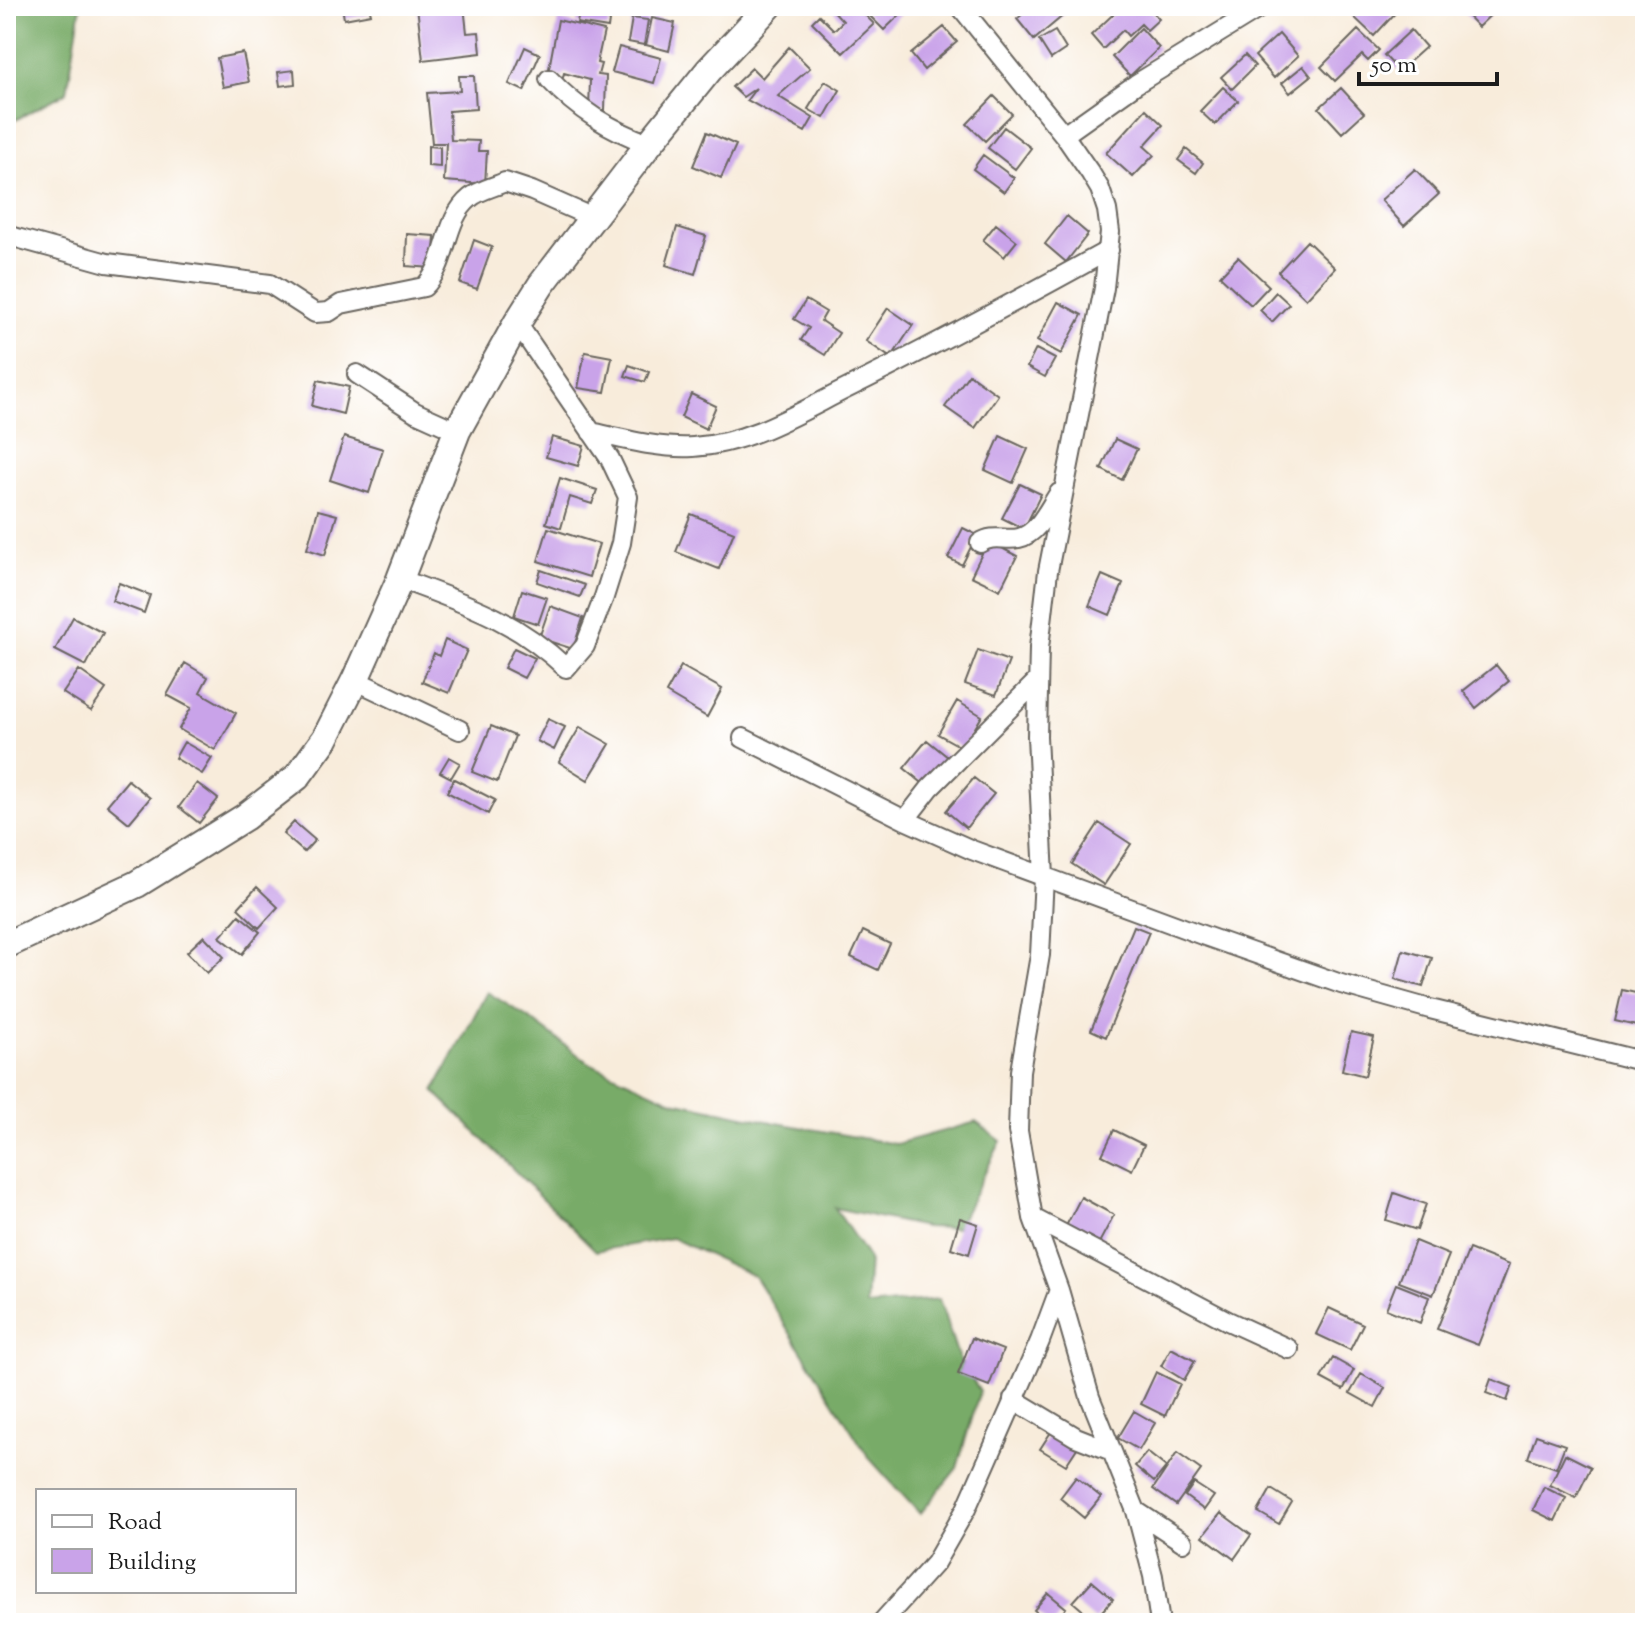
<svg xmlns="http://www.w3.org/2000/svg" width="1651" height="1629" viewBox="0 0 1651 1629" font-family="'Sorts Mill Goudy',serif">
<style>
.forest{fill:#78ab68;stroke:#4a6442;stroke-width:2}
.building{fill:#c9a3e9}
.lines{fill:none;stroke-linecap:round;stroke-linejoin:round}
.minor-casing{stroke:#69655f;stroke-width:22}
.secondary-casing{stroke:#69655f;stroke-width:30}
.minor{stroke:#fff;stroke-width:18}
.secondary{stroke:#fff;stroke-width:26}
</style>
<rect width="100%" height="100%" fill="#fff"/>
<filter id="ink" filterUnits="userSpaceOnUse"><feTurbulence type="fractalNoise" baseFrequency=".0125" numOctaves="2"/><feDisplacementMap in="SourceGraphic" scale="16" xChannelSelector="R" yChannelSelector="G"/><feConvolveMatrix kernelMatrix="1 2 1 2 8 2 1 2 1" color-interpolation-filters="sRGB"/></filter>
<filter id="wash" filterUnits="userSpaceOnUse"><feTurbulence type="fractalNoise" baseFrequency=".006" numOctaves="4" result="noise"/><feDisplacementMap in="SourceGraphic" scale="32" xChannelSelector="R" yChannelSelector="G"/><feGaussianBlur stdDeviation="1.8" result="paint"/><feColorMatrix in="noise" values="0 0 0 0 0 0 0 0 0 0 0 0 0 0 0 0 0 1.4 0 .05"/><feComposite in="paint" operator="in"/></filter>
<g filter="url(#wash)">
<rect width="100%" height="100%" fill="#f8ecdb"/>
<!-- forest -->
<path class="forest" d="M6 6H81L67 92 6 125Z
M487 992 529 1018 589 1063 673 1101 777 1123 896 1144 976 1122 1001 1141 957 1228 925 1227 835 1208 869 1259 866 1306 939 1299 959 1359 980 1391 957 1468 920 1514 869 1458 754 1276 672 1238 596 1251 434 1091Z"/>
<g id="blocks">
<!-- building -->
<path class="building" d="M342 6H369L371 14 344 19Z
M417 6H464L467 33 479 32 481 53 423 60Z
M580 6H611L608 28 577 23Z
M829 6H856L874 24 843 53 812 22 819 15 834 30 843 21Z
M871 6H909L884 30 865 11Z
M1032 6H1059L1065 14 1034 40 1017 19Z
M1122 6H1153L1150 9 1159 19 1147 30 1141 24 1128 36 1123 30 1103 49 1091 35Z
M1360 6H1397L1400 8 1374 36 1352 15Z
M1458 6H1500L1478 27Z
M632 18 648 20 644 45 628 42Z
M652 18 675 23 669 51 646 45Z
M558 20 604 31 597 63 601 64 598 75 606 76 605 110H589L590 80 564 73 563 77 548 74Z
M944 27 957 42 924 70 911 54Z
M1141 28 1159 48 1130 76 1112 57Z
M1358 30 1379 50 1368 61 1362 55 1335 81 1321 67Z
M1411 30 1426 47 1399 71 1384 55Z
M1055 31 1066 49 1051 59 1039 40Z
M1279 34 1298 56 1274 78 1255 56Z
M525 47 540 54 524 91 509 84Z
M619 47 661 58 654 83 612 72Z
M789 47 810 68 778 96 813 118 805 132 747 100 756 88 743 97 732 87 752 68 762 78Z
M243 53 249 82 223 87 217 58Z
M1245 55 1255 66 1232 89 1221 77Z
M1303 66 1311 76 1290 93 1282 83Z
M294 70 295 84 280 86 278 72Z
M459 76H474L476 109 449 111 451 140 479 141 478 151H487L485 184 444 181 446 143H432L427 93 460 91Z
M825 81 840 90 824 118 808 109Z
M1223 87 1238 101 1215 125 1200 111Z
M1341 88 1364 113 1342 133 1319 108Z
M994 96 1012 114 985 141 967 124Z
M1146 109 1163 125 1144 146 1154 155 1133 177 1106 153Z
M1004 127 1031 148 1015 169 988 148Z
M707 132 736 145 721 178 693 166Z
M428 146 440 147V167L428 166Z
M1186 149 1203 163 1196 173 1178 160Z
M983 155 1014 178 1004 192 973 169Z
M1415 169 1439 194 1404 226 1381 200Z
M1067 216 1088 234 1066 262 1045 244Z
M996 224 1017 241 1004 257 983 240Z
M677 227 706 236 695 274 666 265Z
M407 234 435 236 433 268 406 266Z
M474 240 492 247 477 289 460 283Z
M1307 241 1335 268 1306 299 1278 272Z
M1238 257 1269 286 1251 305 1220 276Z
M1276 292 1289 304 1272 322 1260 310Z
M806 300 826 312 821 321 839 333 825 355 801 340 809 328 794 319Z
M1058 302 1082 315 1061 354 1037 341Z
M888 308 913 325 891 358 866 341Z
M1036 349 1055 359 1045 377 1027 367Z
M585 352 612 357 605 392 578 388Z
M629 365 649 372 645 382 625 376Z
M969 374 998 395 975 428 945 407Z
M318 380 349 387 343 414 312 406Z
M691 394 716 406 706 429 681 417Z
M1000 436 1028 449 1013 483 985 470Z
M344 437 383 449 369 493 330 480Z
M552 437 584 446 578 466 546 457Z
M1115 439 1137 449 1122 480 1101 469Z
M560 478 597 490 592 504 570 497 561 528 546 523Z
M1020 484 1041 494 1024 529 1002 518Z
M318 510 337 515 325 555 307 549Z
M691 514 734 532 719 569 676 552Z
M548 528 599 544 589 577 538 561Z
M963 528 977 535 962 565 948 558Z
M988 541 1017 556 1000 590 971 576Z
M541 570 585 585 580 597 537 582Z
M1102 575 1123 584 1110 615 1089 606Z
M119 583 150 595 144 613 112 601Z
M522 590 547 598 538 624 514 616Z
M550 606 583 618 573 649 539 638Z
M73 617 103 633 86 666 55 650Z
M445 640 467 650 449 693 422 682 434 653 439 656Z
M514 648 535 658 524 678 504 668Z
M978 650 1009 661 996 695 965 684Z
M185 663 208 677 200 692 236 713 215 750 179 729 191 708 167 695Z
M1496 665 1509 681 1476 708 1463 691Z
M681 666 722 689 707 717 666 693Z
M79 670 106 689 91 711 63 693Z
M957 701 982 716 963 748 938 734Z
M548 719 565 727 554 750 537 741Z
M491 726 515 736 497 782 472 772Z
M580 727 610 744 588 780 559 762Z
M927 740 949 758 926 786 904 768Z
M184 742 212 758 202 774 175 758Z
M449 757 460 763 451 778 440 772Z
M974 778 994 794 966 828 946 811Z
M454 779 495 800 488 814 447 792Z
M128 780 150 798 129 823 107 805Z
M197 783 218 799 199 823 179 807Z
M294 822 315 840 304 852 283 834Z
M1099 823 1131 844 1104 885 1072 864Z
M257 887 278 907 259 928 238 908Z
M239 915 260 932 242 954 220 937Z
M1134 926 1149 932 1106 1037 1091 1030Z
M863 931 890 944 878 970 851 957Z
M204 936 224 957 207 973 187 952Z
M1403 950 1432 958 1423 987 1395 979Z
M1622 990 1645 995V1028L1615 1021Z
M1351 1032 1374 1037 1365 1076 1342 1070Z
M1114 1130 1144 1145 1132 1170 1102 1155Z
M1394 1193 1426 1204 1417 1230 1386 1220Z
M1081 1197 1114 1215 1099 1243 1066 1226Z
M960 1218 978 1224 969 1254 951 1248Z
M1415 1241 1449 1255 1433 1295 1399 1282Z
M1469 1249 1509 1265 1478 1345 1437 1329Z
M1396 1284 1429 1297 1420 1323 1386 1309Z
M1329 1308 1363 1324 1350 1350 1316 1334Z
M972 1338 1003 1350 989 1386 958 1374Z
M1171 1348 1195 1361 1184 1380 1161 1366Z
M1333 1358 1354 1370 1343 1390 1321 1378Z
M1156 1372 1180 1384 1165 1416 1141 1404Z
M1361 1374 1385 1388 1375 1407 1350 1393Z
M1491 1379 1512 1387 1507 1401 1486 1393Z
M1134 1411 1155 1423 1139 1450 1118 1438Z
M1051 1432 1077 1448 1066 1465 1040 1449Z
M1536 1435 1565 1445 1556 1468 1528 1458Z
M1147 1452 1166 1467 1154 1482 1135 1466Z
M1177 1453 1201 1470 1176 1505 1153 1489Z
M1565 1454 1591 1467 1576 1498 1550 1485Z
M1076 1477 1101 1497 1084 1518 1060 1498Z
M1194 1483 1214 1496 1204 1510 1185 1496Z
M1544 1487 1566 1498 1555 1521 1533 1510Z
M1271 1489 1292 1502 1279 1524 1258 1512Z
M1221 1513 1251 1535 1234 1559 1203 1536Z
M1092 1581 1113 1599 1094 1620 1073 1602Z
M1048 1593 1066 1608 1054 1623H1049L1034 1610Z"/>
</g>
</g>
<g filter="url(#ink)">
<use href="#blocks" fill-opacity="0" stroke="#69655f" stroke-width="2"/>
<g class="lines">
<defs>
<path id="minor" d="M960 6 1064 135 1091 174 1100 189 1107 210 1110 232 1104 288 1048 571 1039 648 1037 736 1044 877 1040 955 1020 1071 1018 1131 1033 1218 1059 1290 1090 1397 1136 1511 1153 1576 1160 1623
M549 79C578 110 609 129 649 144
M1064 135 1136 84 1263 6
M6 235 107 263 270 284 315 313 329 312 341 304 424 287C449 263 443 220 470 198 479 190 494 187 505 182L532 191 591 217
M357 374 415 412 457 431
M591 432C624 439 659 449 693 447 748 444 798 413 846 389 935 345 1022 298 1109 250
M980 543C993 534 1005 541 1019 538 1038 534 1049 508 1059 493
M400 579C466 604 513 618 566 668L585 646 604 597 621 543 628 497 610 459 517 323
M355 680 460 730
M743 738 905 820 972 850 1205 936 1341 984 1430 1009 1645 1062
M905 820 930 788 1037 681
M1033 1218 1228 1321 1289 1349
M1013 1399 1076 1437 1109 1450
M1136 1511 1183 1542
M881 1623 935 1563 966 1509 1040 1341 1059 1290"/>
<path id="secondary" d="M6 945 137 884 245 817 297 777 325 739 355 680 400 579 457 431 517 323 541 285 649 144 709 70 769 6"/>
</defs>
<!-- minor casing -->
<use href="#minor" class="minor-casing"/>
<!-- secondary casing -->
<use href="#secondary" class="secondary-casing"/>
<!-- minor -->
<use href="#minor" class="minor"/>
<!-- secondary -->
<use href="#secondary" class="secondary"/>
</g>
</g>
<!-- margin -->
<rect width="1651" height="1629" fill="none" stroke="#fff" stroke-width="32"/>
<!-- legend -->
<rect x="36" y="1489" width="260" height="104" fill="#ffffff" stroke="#a4a4a4" stroke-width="2"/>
<rect x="52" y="1515" width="40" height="12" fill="#ffffff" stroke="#a4a4a4" stroke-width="2"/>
<text x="108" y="1529" font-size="24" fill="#1c1c1c">Road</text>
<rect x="52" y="1549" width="40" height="24" fill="#c9a3e9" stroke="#a4a4a4" stroke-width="2"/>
<text x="108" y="1569" font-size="24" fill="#1c1c1c">Building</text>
<!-- scale -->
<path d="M1359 72v12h138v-12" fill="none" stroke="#1c1c1c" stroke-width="4"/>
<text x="1371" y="72" font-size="24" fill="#1c1c1c" stroke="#ffffff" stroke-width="6" paint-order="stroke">50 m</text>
</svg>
